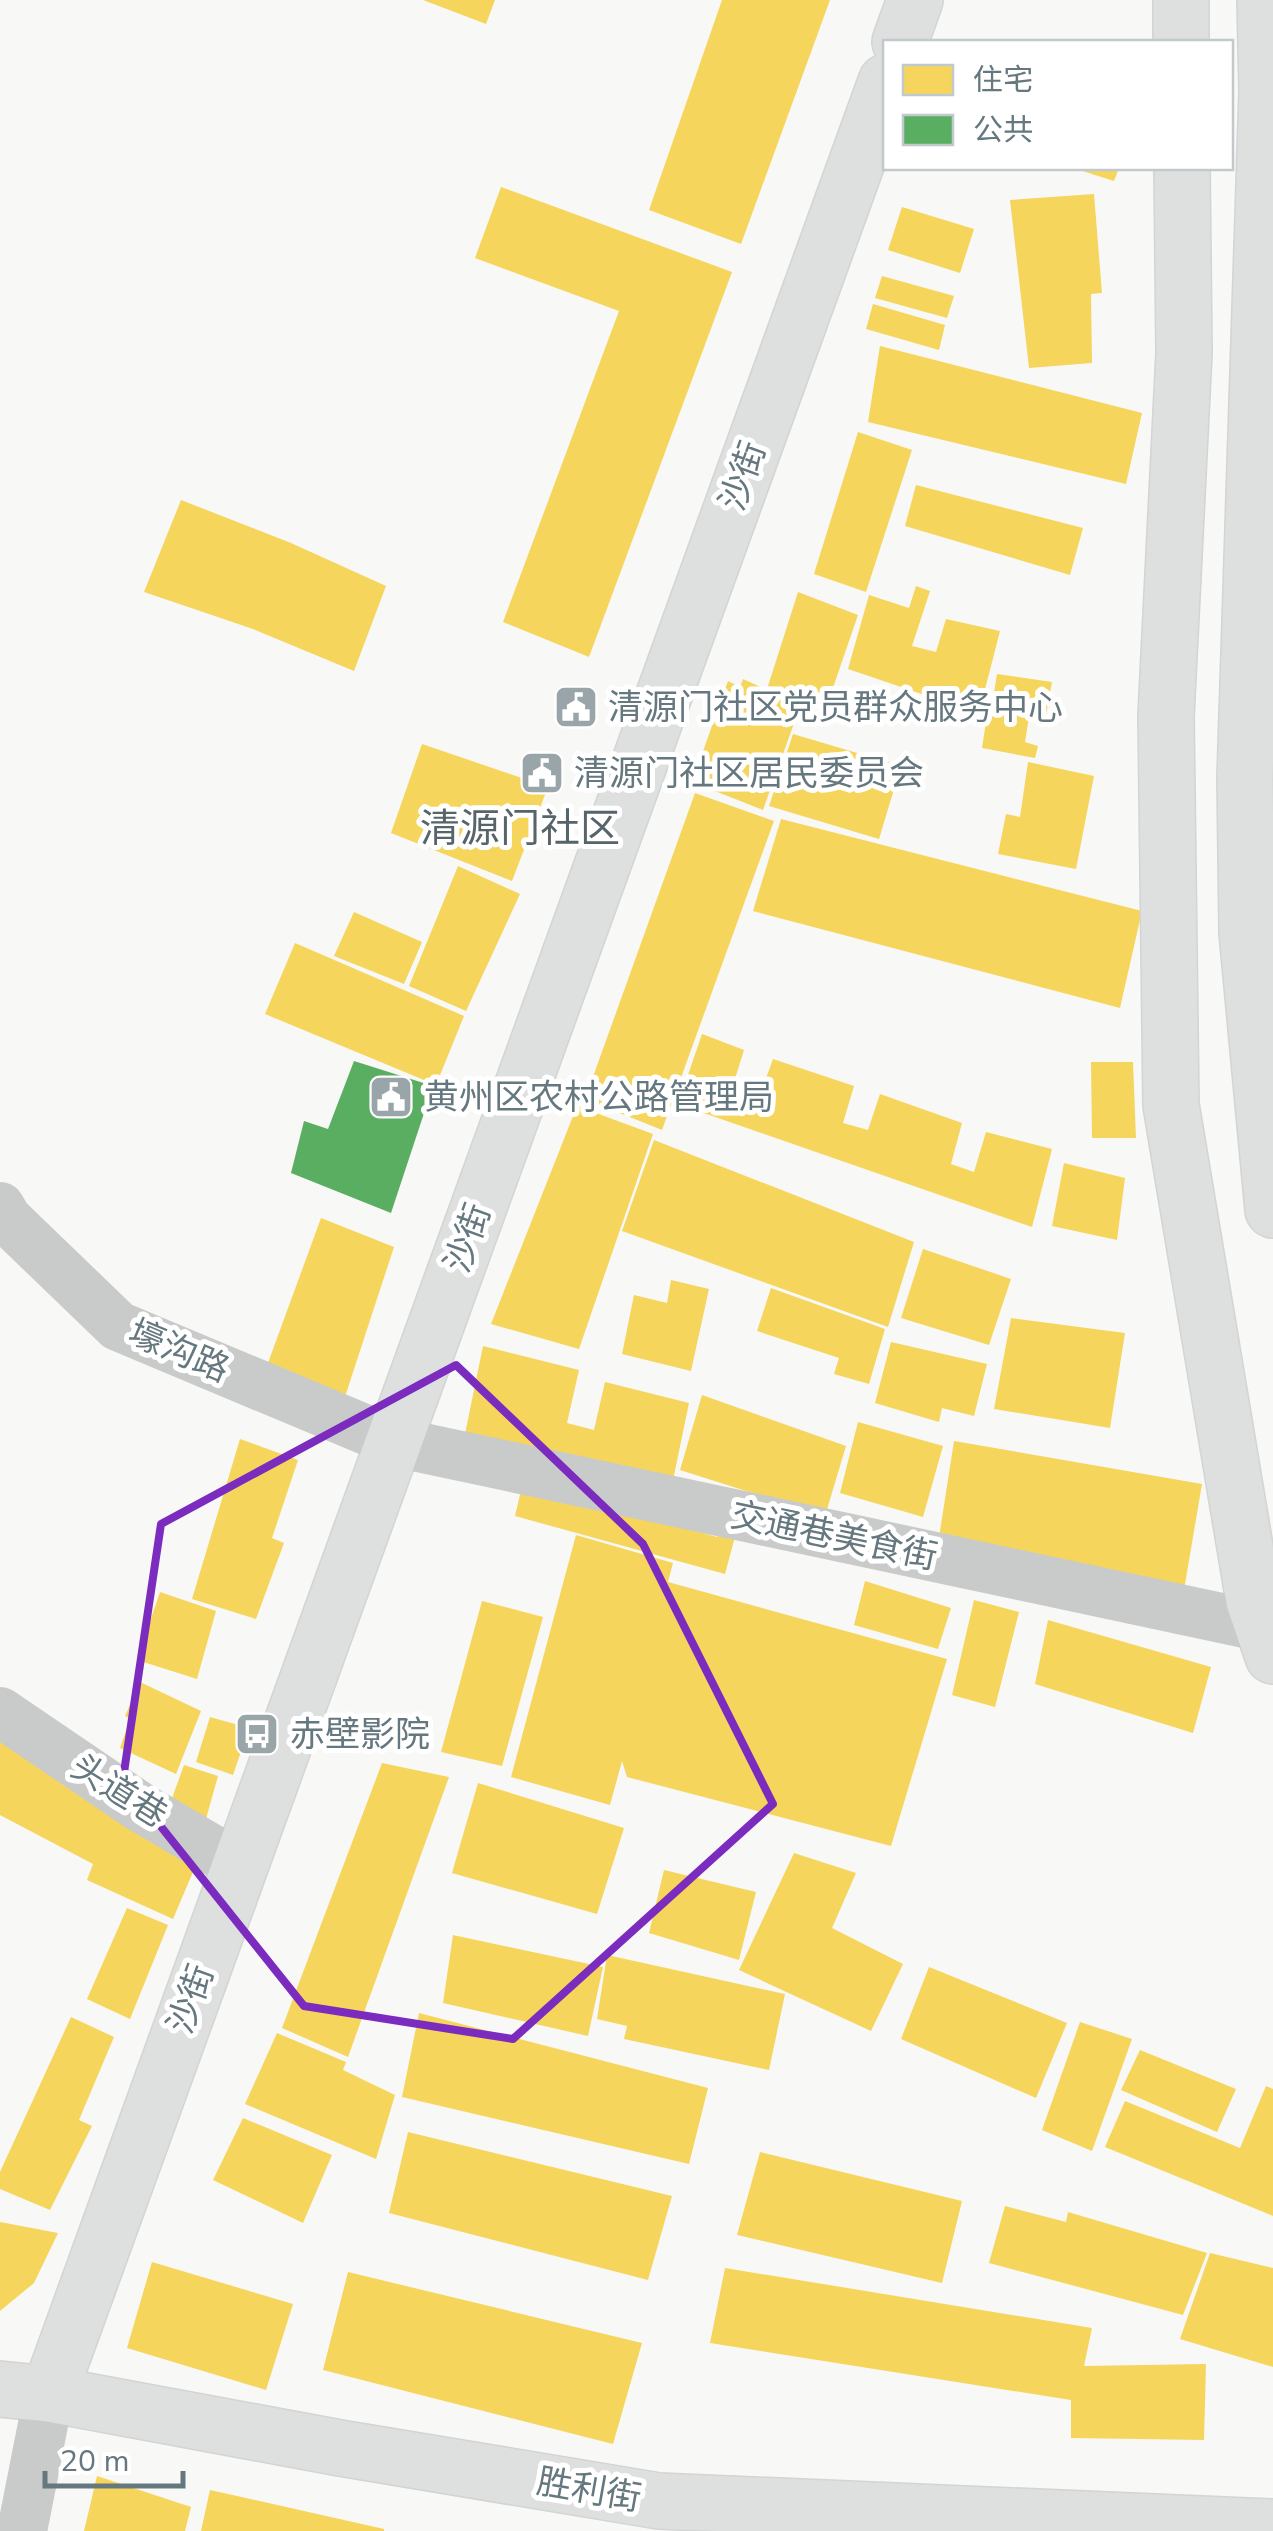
<svg xmlns="http://www.w3.org/2000/svg" width="1273" height="2531" viewBox="0 0 1273 2531" font-family="'Nunito Sans','Noto Sans SC',sans-serif">
<style>
.homes{fill:#f6d55c}
.public{fill:#5aae61}
.lines{fill:none;stroke-linecap:round;stroke-linejoin:round}
.secondary-casing{stroke:#d3d4d4;stroke-width:58}
.primary-casing{stroke:#d3d4d4;stroke-width:58}
.street{stroke:#c9cbcb;stroke-width:50}
.secondary{stroke:#dedfdf;stroke-width:55}
.primary{stroke:#dedfdf;stroke-width:55}
.marked{fill:none;stroke:#7b2cbf;stroke-width:8;stroke-linejoin:round}
.labels{text-anchor:middle;dominant-baseline:central;stroke-width:10;stroke-linejoin:round;paint-order:stroke}
.street-label{font-size:35px;fill:#66787f;stroke:#fff}
.poi-label{font-size:35px;fill:#66787f;stroke:#fff;text-anchor:start}
.quarter-label{font-size:40px;fill:#57656b;stroke:#fff}
</style>
<rect width="100%" height="100%" fill="#f8f8f7"/>
<!-- homes -->
<path class="homes" d="M423 0H495L486 24Z
M722 0H830L741 244 649 210Z
M1073 168H1119L1114 181Z
M501 187 732 272 589 657 503 622 619 311 475 258Z
M1094 194 1102 293 1091 294 1092 363 1029 368 1010 200Z
M902 207 974 229 960 273 888 250Z
M882 276 954 296 947 318 875 298Z
M873 304 945 325 939 350 866 329Z
M880 346 1142 413 1126 484 868 422Z
M858 432 912 450 866 592 814 574Z
M916 485 1083 528 1070 575 905 526Z
M181 500 291 543 386 586 354 671 253 629 144 592Z
M916 586 930 591 912 646 936 652 946 619 1000 631 981 705 964 699 960 707 848 669 869 595 909 608Z
M798 592 858 615 826 708 768 686Z
M997 674 1052 682 1046 714 992 705Z
M743 679 794 702 790 712 797 715 763 810 692 782 728 681 740 687Z
M988 709 1029 717 1025 742 1038 746 1035 758 982 748Z
M793 734 901 766 879 839 769 806Z
M422 744 548 787 512 881 391 833Z
M1028 762 1094 776 1076 869 998 854 1006 814 1020 817Z
M695 793 774 821 662 1130 585 1099Z
M781 819 1142 911 1120 1008 753 911Z
M458 866 520 894 466 1011 409 986Z
M354 912 422 942 404 984 334 956Z
M295 943 464 1016 436 1085 265 1014Z
M702 1034 744 1050 734 1082 761 1092 773 1059 854 1086 843 1123 868 1130 880 1094 962 1123 951 1164 974 1172 986 1132 1052 1149 1032 1227 678 1104Z
M1091 1062H1133L1136 1138H1092Z
M577 1106 653 1134 579 1349 491 1324Z
M654 1140 914 1242 888 1327 622 1231Z
M1064 1163 1125 1178 1117 1240 1052 1226Z
M321 1218 394 1247 339 1415 261 1382Z
M923 1249 1011 1279 989 1345 901 1318Z
M671 1280 709 1289 691 1371 622 1354 634 1295 667 1303Z
M771 1288 885 1329 869 1384 834 1374 839 1358 757 1331Z
M1011 1318 1125 1333 1110 1428 994 1409Z
M891 1342 987 1364 974 1416 942 1408 939 1422 875 1403Z
M483 1346 579 1370 567 1423 594 1430 605 1382 689 1403 672 1485 465 1434Z
M702 1395 846 1446 825 1516 680 1470Z
M858 1422 943 1446 923 1517 840 1493Z
M240 1439 298 1460 272 1538 284 1543 256 1619 192 1599Z
M954 1441 1202 1484 1184 1590 938 1544Z
M523 1482 717 1537 720 1529 736 1533 725 1574 515 1516Z
M576 1535 673 1563 668 1582 947 1659 891 1846 627 1777 622 1761 610 1805 511 1777Z
M865 1581 951 1608 938 1649 854 1625Z
M160 1592 216 1611 197 1679 137 1660Z
M974 1600 1019 1612 995 1707 952 1695Z
M482 1601 543 1617 502 1766 441 1752Z
M1048 1620 1211 1667 1193 1733 1035 1684Z
M140 1682 201 1711 176 1774 120 1748 130 1719 125 1716Z
M210 1717 249 1728 233 1775 196 1762Z
M0 1723 204 1846 173 1919 87 1880 93 1864 0 1815Z
M382 1763 449 1777 348 2057 282 2028Z
M184 1765 218 1776 204 1826 166 1815Z
M478 1783 624 1828 597 1914 452 1873Z
M794 1853 856 1873 832 1928 903 1964 871 2031 739 1970Z
M664 1870 756 1892 739 1960 649 1933Z
M127 1908 168 1925 130 2019 87 1999Z
M453 1935 603 1967 588 2036 443 2003Z
M607 1955 785 1994 769 2070 624 2039 627 2026 597 2019Z
M929 1967 1067 2023 1036 2098 901 2039Z
M419 2013 708 2088 689 2164 402 2097Z
M71 2017 114 2037 79 2120 92 2126 50 2210 0 2189V2172Z
M1080 2022 1132 2039 1092 2151 1042 2130Z
M277 2033 346 2062 343 2070 395 2095 376 2159 245 2104Z
M1140 2050 1236 2089 1217 2132 1121 2090Z
M1266 2086 1273 2089V2216L1105 2147 1125 2101 1240 2148Z
M243 2118 332 2155 303 2223 213 2180Z
M408 2132 672 2196 648 2280 389 2213Z
M760 2152 962 2201 942 2283 737 2235Z
M1005 2206 1066 2222 1068 2212 1207 2253 1183 2315 989 2263Z
M0 2222 58 2233 34 2283 0 2311Z
M1210 2253 1273 2268V2367L1180 2339Z
M152 2262 293 2304 266 2390 127 2348Z
M725 2268 1092 2328 1084 2366 1206 2364 1204 2440 1071 2438V2400L710 2343Z
M348 2272 642 2343 613 2444 323 2370Z
M97 2476 191 2507 185 2531H84Z
M210 2490 384 2529V2531H201Z"/>
<!-- public -->
<path class="public" d="M354 1061 433 1086 391 1213 291 1173 304 1121 328 1129Z"/>
<g class="lines">
<defs>
<path id="secondary" d="M1181 0V42
M900 42 915 0
M1182 168 1184 353 1166 716 1171 1105 1254 1601 1273 1656
M0 2389 49 2394 340 2448 659 2501 1273 2527
M49 2394 886 82"/>
<path id="primary" d="M1265 0 1267 91 1245 778 1247 932 1273 1210"/>
</defs>
<!-- secondary casing -->
<use href="#secondary" class="secondary-casing"/>
<!-- primary casing -->
<use href="#primary" class="primary-casing"/>
<!-- street -->
<path class="street" d="M0 1207 7 1219 118 1326 395 1442 1273 1629
M0 1712 140 1807 240 1866
M22 2531 49 2394"/>
<!-- secondary -->
<use href="#secondary" class="secondary"/>
<!-- primary -->
<use href="#primary" class="primary"/>
</g>
<!-- marked area -->
<path class="marked" d="M456 1365 643 1544 773 1804 513 2039 304 2006 123 1779 161 1524Z"/>
<!-- icons -->
<defs>
<symbol id="civic-square" viewBox="-11 -11 22 22"><rect x="-9" y="-9" width="18" height="18" rx="4" fill="#99a5a9" stroke="#fff"/><path d="M-.6-6.5H3V-4.5H.6V-3L4-1V1h2V6H-6V1h2V-1L-.6-3ZM-1.2 2.5V6h2.4V2.5Z" fill="#fff"/></symbol>
<symbol id="bus-square" viewBox="-11 -11 22 22"><rect x="-9" y="-9" width="18" height="18" rx="4" fill="#99a5a9" stroke="#fff"/><path d="M-5-6H5V4H4V6H2V4H-2V6H-4V4H-5ZM-3.5-4V0h7V-4ZM-3.5 1.2v1.5H-2V1.2ZM2 1.2v1.5H3.5V1.2Z" fill="#fff"/></symbol>
</defs>
<g fill-rule="evenodd">
<use href="#civic-square" x="551" y="682" width="50" height="50"/>
<use href="#civic-square" x="517" y="748" width="50" height="50"/>
<use href="#civic-square" x="366" y="1072" width="50" height="50"/>
<use href="#bus-square" x="232" y="1709" width="50" height="50"/>
</g>
<g class="labels">
<!-- street labels -->
<g class="street-label">
<text transform="translate(743 476) rotate(-70)">沙街</text>
<text transform="translate(468 1238) rotate(-70)">沙街</text>
<text transform="translate(179 1351) rotate(23)">壕沟路</text>
<text transform="translate(834 1536) rotate(12)">交通巷美食街</text>
<text transform="translate(119 1791) rotate(32)">头道巷</text>
<text transform="translate(191 1999) rotate(-70)">沙街</text>
<text transform="translate(589 2490) rotate(10)">胜利街</text>
</g>
<!-- poi labels -->
<g class="poi-label">
<text x="608" y="707">清源门社区党员群众服务中心</text>
<text x="574" y="773">清源门社区居民委员会</text>
<text x="424" y="1097">黄州区农村公路管理局</text>
<text x="290" y="1734">赤壁影院</text>
</g>
<!-- quarter labels -->
<g class="quarter-label">
<text x="520" y="829">清源门社区</text>
</g>
</g>
<!-- legend -->
<rect x="883" y="40" width="350" height="130" fill="#ffffff" stroke="#c2c9cc" stroke-width="2.5"/>
<rect x="903" y="65" width="50" height="30" fill="#f6d55c" stroke="#c2c9cc" stroke-width="2.5"/>
<text x="973" y="90" font-size="30" fill="#66787f">住宅</text>
<rect x="903" y="115" width="50" height="30" fill="#5aae61" stroke="#c2c9cc" stroke-width="2.5"/>
<text x="973" y="140" font-size="30" fill="#66787f">公共</text>
<!-- scale -->
<path d="M45 2471v15h138v-15" fill="none" stroke="#66787f" stroke-width="5"/>
<text x="60" y="2471" font-size="30" fill="#66787f" stroke="#ffffff" stroke-width="8" paint-order="stroke">20 m</text>
</svg>
